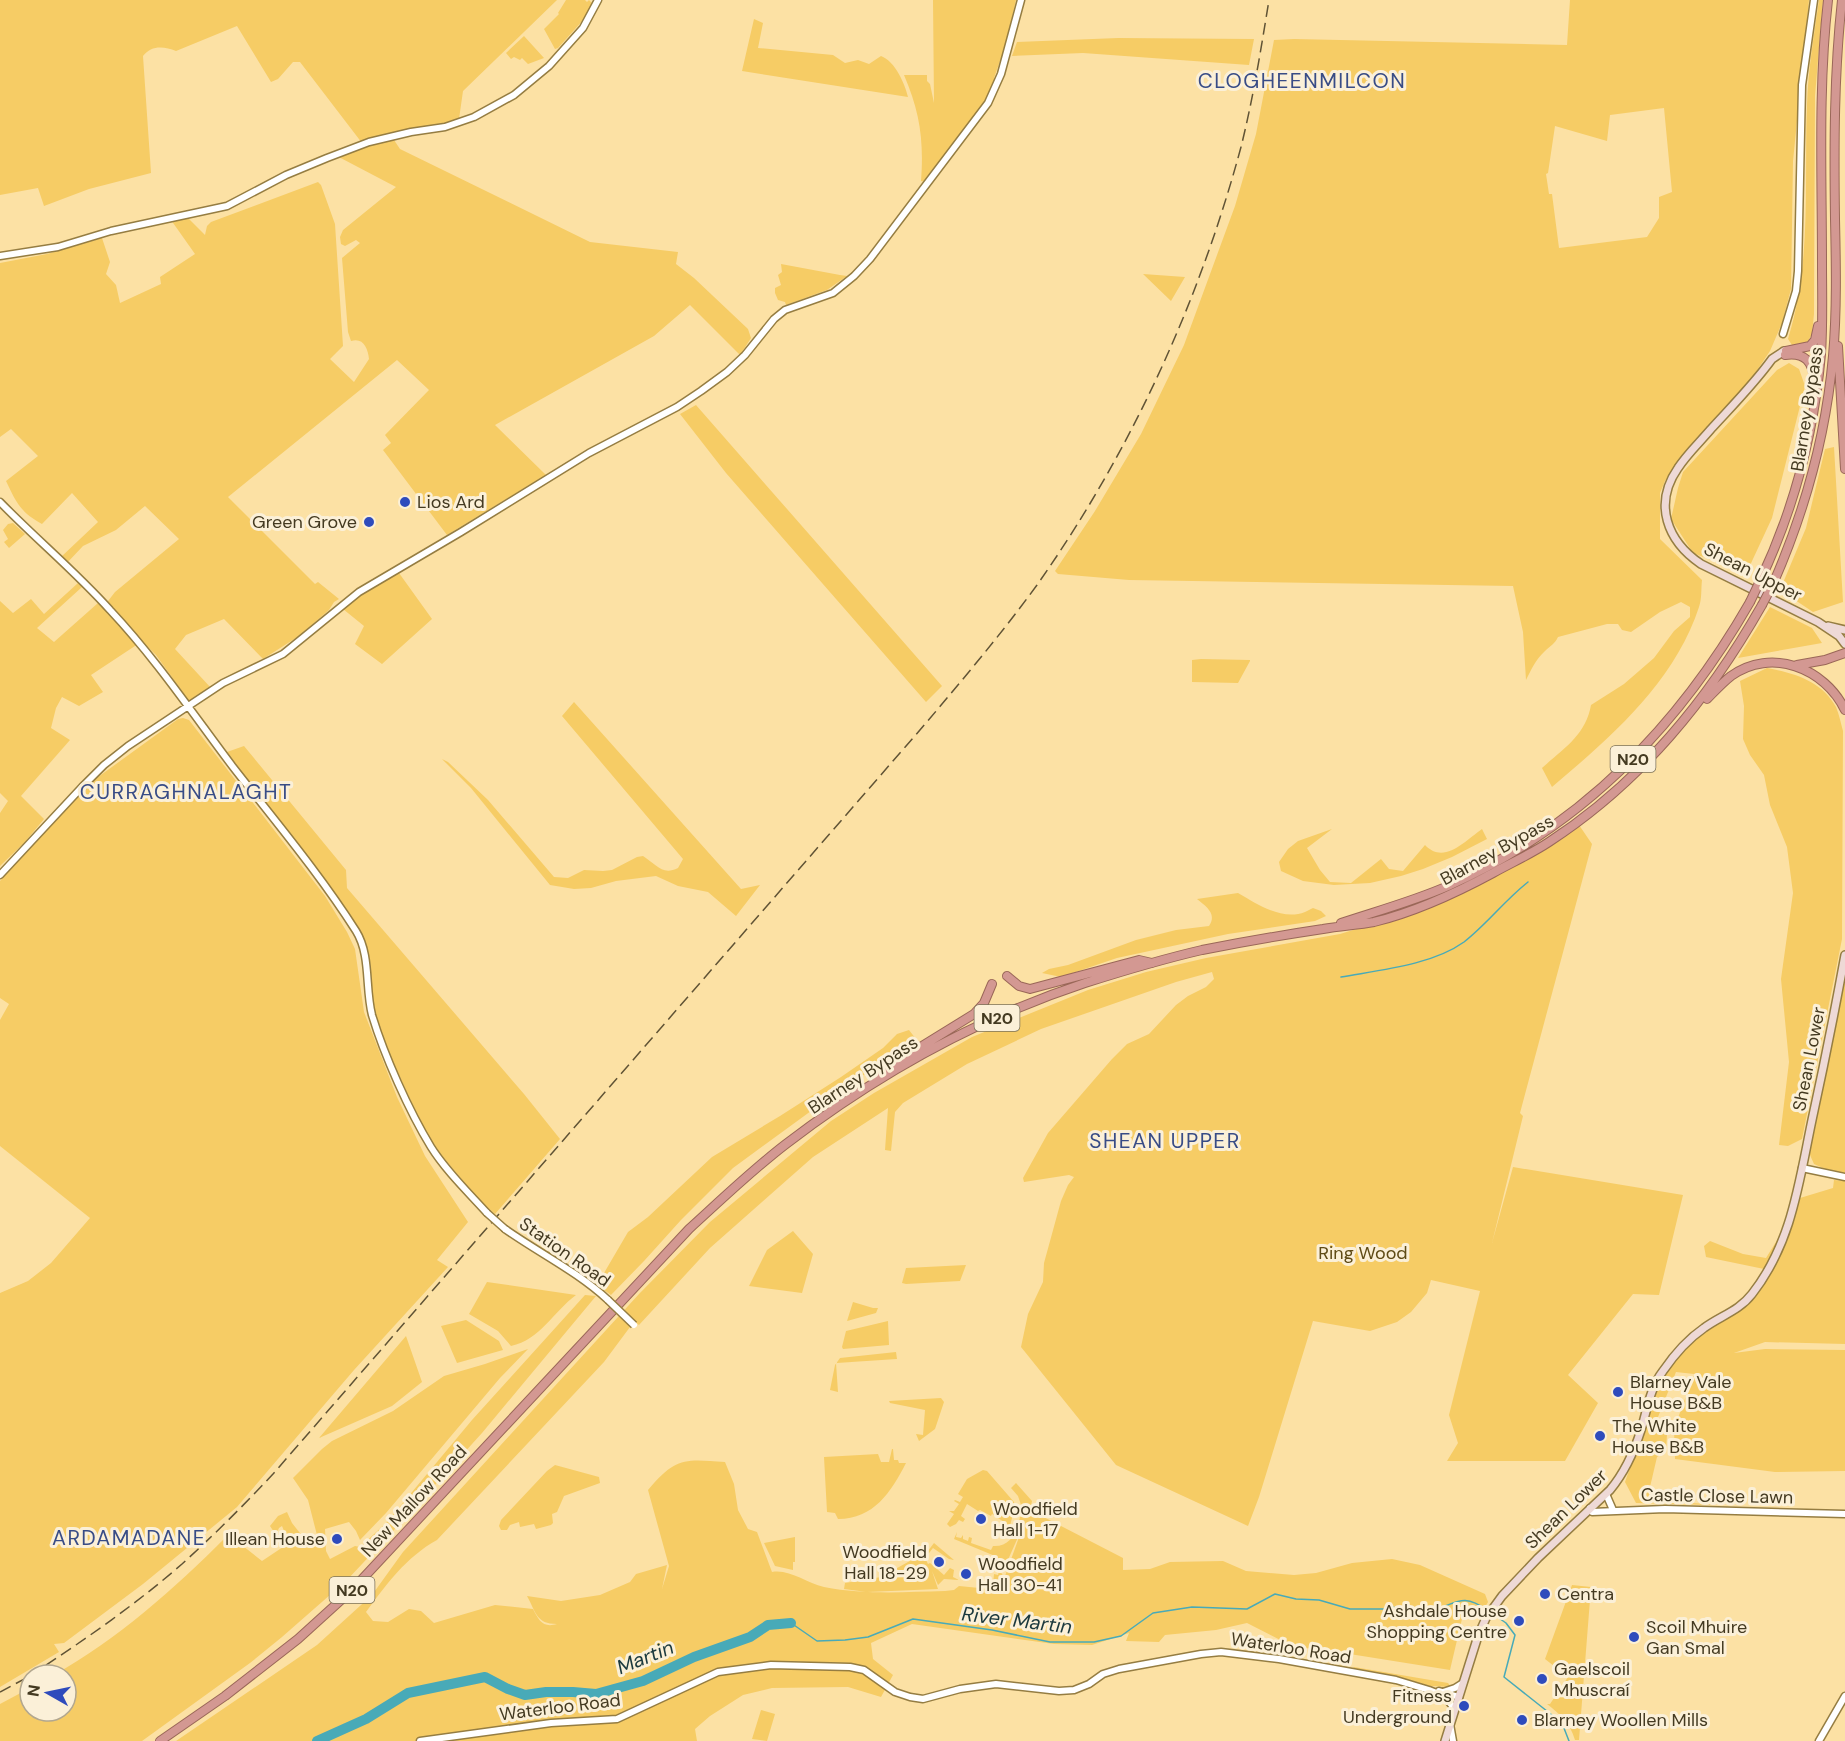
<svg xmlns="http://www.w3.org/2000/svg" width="1845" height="1741" viewBox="0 0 1845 1741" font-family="'DM Sans',sans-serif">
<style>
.green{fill:#f6cc65;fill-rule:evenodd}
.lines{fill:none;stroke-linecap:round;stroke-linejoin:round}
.stream{stroke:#48aab8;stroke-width:1.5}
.river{stroke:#48aab8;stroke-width:10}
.tertiary-casing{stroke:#957d42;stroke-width:9}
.secondary-casing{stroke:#957d42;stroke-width:10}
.trunk-casing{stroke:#9a6758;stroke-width:10}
.tertiary{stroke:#fff;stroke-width:6}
.secondary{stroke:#eed9d6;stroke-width:7}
.trunk{stroke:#d39892;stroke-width:8}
.rail{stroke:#605335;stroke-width:1.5;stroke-dasharray:12 6;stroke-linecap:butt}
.tertiary-bridge-casing{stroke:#957d42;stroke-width:9;stroke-linecap:butt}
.trunk-bridge-casing{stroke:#9a6758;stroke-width:10;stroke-linecap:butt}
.tertiary-bridge{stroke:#fff;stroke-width:6}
.trunk-bridge{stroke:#d39892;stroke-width:8}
.poi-dot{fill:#2e4bbc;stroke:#fbf0d8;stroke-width:2}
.labels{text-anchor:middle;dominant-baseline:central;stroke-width:6;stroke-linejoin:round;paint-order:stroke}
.shield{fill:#fbf0d8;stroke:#7b7158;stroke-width:1.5}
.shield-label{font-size:16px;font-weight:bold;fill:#443a21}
.street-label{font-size:18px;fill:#443a21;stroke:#fbf0d8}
.poi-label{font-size:18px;fill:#443a21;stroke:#fbf0d8;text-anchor:start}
.park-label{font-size:18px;fill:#5f4b16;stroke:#fbf0d8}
.water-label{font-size:20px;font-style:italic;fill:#1b393d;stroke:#fbf0d8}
.quarter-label{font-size:21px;letter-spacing:1.5px;fill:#384c86;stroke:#fbf0d8}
</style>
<rect width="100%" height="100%" fill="#fce1a4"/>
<!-- green -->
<path class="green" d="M0 0H557L463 91 459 119 440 126 362 143 300 62H293L278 79 271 82 237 26 176 51C164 46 151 45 143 56L151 173 89 189 44 206 38 188 0 195Z
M566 0H585L587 2 589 0 592 3 584 19 558 48 555 49 544 29 559 14 558 13Z
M933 0H1016L1005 47 994 78 997 79C980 117 951 149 925 182L921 181C924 141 920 112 904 75H927V81L930 84 934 103Z
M1570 0H1809L1793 161 1791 289 1782 323 1770 351 1754 375 1726 409 1686 452 1665 481 1660 493V539L1702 580C1701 588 1702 599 1699 607 1674 683 1611 737 1552 787L1542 768C1563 749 1586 735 1591 705L1624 684 1654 658 1674 631 1690 617V607L1681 602 1660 612 1631 632 1622 630 1618 624H1607L1558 637C1554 645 1551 645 1545 651 1536 659 1531 670 1526 680L1523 632 1513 586 1129 580 1058 574 1055 571 1095 511 1141 434 1184 345 1235 206 1256 134 1274 40 1294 39 1567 45ZM1664 108 1672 192 1659 197V218L1647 237 1559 248 1552 194H1549L1546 174 1548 173 1555 126 1607 141 1610 115Z
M1819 0H1823L1815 96 1814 314 1812 334 1807 343 1800 346 1792 345 1788 339C1812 261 1804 186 1807 105 1808 70 1814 35 1819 0Z
M754 19 763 23 758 48 833 55 845 63 858 60 869 64 881 56C895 61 905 84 908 97L742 71Z
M524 36 544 58 528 64 522 58 520 60 514 57 511 59 506 53Z
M1118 38 1254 39 1249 65 1083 53 1012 56 1017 42Z
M392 137 400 149 590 242 678 252 676 264 694 278 748 329 751 338 740 355 690 305 654 336 495 425 546 475 447 535 383 450 391 443 385 435 429 390 397 360 228 497 315 584 318 582 339 599 334 602 329 610 299 636 263 659 224 619 186 635 175 649 211 688 193 701H189L156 655 105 605 115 592 179 539 145 506 116 530 83 546 66 564 61 557 98 522 72 493 42 524C20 512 16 502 6 481L38 456 11 429 0 437V263L47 254 102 238 110 262 106 274 116 285 120 303 161 284 160 277 195 254 171 220 187 217 205 235 207 226 211 222 318 182 321 185 335 224 343 346 330 359 354 382 369 359C368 348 363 337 351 341L348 332 342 258 360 243 356 240 345 246 341 244 340 237 343 230 396 187 335 155Z
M781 264 840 275 847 276 827 290 786 305 785 302 778 300 775 293V288L781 285 778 275 782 272Z
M1143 274 1185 277 1171 301Z
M1789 363 1799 369 1805 386 1772 518 1746 574 1693 553 1671 519 1678 488 1683 472 1777 370Z
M696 405 942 686 926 702 726 473 680 414Z
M1834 447 1843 602 1813 612 1780 590 1806 528 1825 449Z
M13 523 25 534 9 548 4 542 8 539 3 530 8 524Z
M399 573 432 619 382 664 355 644 364 626 343 609 361 594Z
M78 583 82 587 37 628 54 642 98 603 138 644 91 675 103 692 79 706 62 697 56 708 51 728 70 740 21 796 44 819 25 842 0 866V813L8 801 0 793V601L13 613 31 599 44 614Z
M1770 607 1812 628 1822 643 1738 658Z
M1201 659 1250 660V661L1238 683 1192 682V660Z
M1767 668C1794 673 1822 681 1836 707 1839 714 1841 724 1843 731L1842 939 1802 1139 1788 1146 1779 1145 1789 1062 1781 979 1793 893 1787 847 1770 805 1764 775 1750 755 1743 739 1744 706 1740 681Z
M574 702 741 889 760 885 736 916 708 892 678 886 656 876 616 881 591 888 574 889 550 885 471 788 442 759 448 762 488 800 554 877 568 878 584 870 603 871 612 870 637 857 643 856C656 864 662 876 678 868L683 859 562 716Z
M183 718 189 720 325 896 347 932 355 949 364 1012 397 1097 425 1156 468 1222 437 1260 448 1267 354 1370 237 1507 143 1584 64 1643 54 1644 59 1652 0 1687V1293L28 1281 51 1263 90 1218 0 1146V1020L9 1004 0 998V881L94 780 178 719Z
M244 746 346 870 347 888 524 1094 560 1139 495 1214 479 1200 442 1156 425 1130 410 1099 385 1044 373 1009 367 948 358 929 227 752Z
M1579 825 1592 844 1520 1113 1523 1116 1492 1243 1513 1167 1683 1195 1659 1295 1633 1294 1568 1375 1598 1403 1565 1461H1447L1458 1443 1449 1415 1480 1291 1431 1280 1427 1293 1411 1312 1397 1322 1370 1331 1313 1321 1259 1497 1248 1526 1116 1465 1021 1347 1028 1314 1043 1282 1044 1263 1061 1201 1068 1185 1074 1177 1069 1175 1024 1182 1023 1178 1048 1133 1112 1059 1127 1044 1149 1034 1176 1005 1188 996 1206 987 1214 979 1212 972 1176 982 1041 1029 967 1064 903 1103 895 1112 891 1151 885 1150 888 1108 813 1157 710 1248 639 1325 635 1322 630 1327 604 1362 437 1540C406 1557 386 1585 366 1612L373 1621 388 1622 409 1609 421 1611 434 1623 495 1605 533 1609C539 1621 543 1628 557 1624 536 1624 536 1612 527 1596L561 1601 600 1595 630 1582 636 1574 667 1565 662 1589 669 1566 648 1490C676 1457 684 1459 725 1462L734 1484 738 1510 748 1529 757 1532 772 1572C790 1569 806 1583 824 1587 865 1595 905 1592 945 1591L954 1590 959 1586 1000 1590 1023 1526 1007 1562 1000 1570 1004 1578 989 1587H976H987L988 1584H993L994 1574 998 1575 999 1571 995 1570V1556L954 1539 957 1532 956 1537 961 1538 963 1535V1539L968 1541 969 1537 972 1538 971 1543 991 1550 993 1546C1010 1547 1017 1533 1020 1517H1027L1025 1506 1021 1505 1018 1496 1011 1488 1016 1483 1032 1501 1030 1510 1123 1558V1570L1150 1569 1170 1562 1223 1561 1246 1571 1294 1575 1316 1573 1352 1563 1392 1559 1420 1565 1485 1594 1488 1602 1484 1609H1469L1465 1606 1450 1670 1312 1648 1298 1649 1247 1623 1216 1630 1165 1635 1159 1642 1126 1641 1129 1633 1092 1645 1054 1644 912 1624 871 1643 873 1659 893 1675 881 1697 848 1687 772 1688 743 1695 710 1716 695 1729 697 1741H176L317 1645 372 1595 403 1552 639 1294 710 1222 831 1121 874 1093 972 1037 1088 990 1146 972 1206 958 1340 934 1432 906 1473 888 1516 865 1554 843Z
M1332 829 1307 848 1320 870 1330 882 1351 883 1381 859 1389 869 1403 871 1425 845C1444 865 1465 841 1482 829L1487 839 1452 857 1423 869 1401 876 1370 883 1334 885 1303 881 1281 871 1279 862 1288 849 1298 841Z
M1238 893C1257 904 1282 921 1305 912 1308 911 1310 909 1313 908L1321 911 1326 916 1315 921 1228 934 1117 958 1061 977 1042 973 1049 969 1068 965 1136 940 1176 930 1209 926C1217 914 1207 907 1197 899Z
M1845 975V1173L1825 1169 1814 1164 1810 1155V1145Z
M909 1030 919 1043 848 1084 733 1168 681 1220 644 1261 611 1295 597 1285 628 1232 648 1217 712 1157 780 1116 841 1077 883 1048 897 1034Z
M1834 1180 1845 1181V1344L1765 1342 1734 1353 1765 1349 1845 1350V1471L1775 1472 1675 1459 1674 1429 1694 1374 1676 1372 1658 1417 1667 1434 1666 1451 1657 1457 1650 1487 1678 1502 1719 1505 1636 1503 1625 1482 1662 1377 1687 1346 1754 1298 1788 1238 1800 1198 1833 1188Z
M1786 1226 1783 1236 1764 1269 1706 1257 1704 1246 1710 1241 1743 1254 1766 1258Z
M793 1231 813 1254 802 1293 749 1286 767 1250Z
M966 1265 960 1281 906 1284 902 1283 906 1268Z
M487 1282 576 1295C554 1311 540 1340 511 1346L498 1331 469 1314Z
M585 1295 596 1296 482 1433 394 1530 347 1580 282 1637 250 1663 142 1741H0V1704L30 1688V1711H66V1675H54C118 1639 174 1589 226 1537L238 1542 262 1561 289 1543 282 1526 279 1528 276 1535 270 1526 278 1516 287 1512 292 1523 307 1542 314 1543 318 1539 308 1500 293 1478 322 1449 332 1441 393 1411 444 1376 485 1364 528 1349 500 1378 386 1513 360 1540 356 1531 349 1522 325 1529 326 1551 330 1559 355 1546 360 1547 387 1522 472 1420Z
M853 1302 873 1308H878L876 1313 847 1321Z
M466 1320 499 1341 503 1350 457 1363 441 1326Z
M888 1321 889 1345 843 1349 842 1347 846 1331Z
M406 1336 422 1382 392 1406 319 1438Z
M896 1352 897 1359 836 1363 838 1392 830 1390 835 1365 840 1358Z
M941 1398 944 1402 935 1429 919 1441 916 1434 923 1435 925 1410 890 1403 889 1401Z
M892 1449H893L894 1460H898L899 1463H906C891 1492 874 1519 838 1519L835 1513 827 1512 824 1457 878 1454 881 1462H889Z
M555 1465 599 1477 600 1483 564 1496 557 1512 552 1514 553 1523 551 1525 536 1529 534 1524 520 1527 519 1522 510 1525 507 1530H501L499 1526 501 1520 547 1471Z
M983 1470 987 1471 1014 1502 1015 1506 1010 1526 992 1514 991 1516 980 1510 978 1511 967 1504 961 1516 965 1519 963 1522 959 1520 956 1524 950 1527 947 1524 954 1514 949 1511H954L959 1504 954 1501 955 1500 960 1502 963 1497 958 1494 967 1479Z
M795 1537V1562H793V1570L775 1566 764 1543Z
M934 1543 954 1560 949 1559 933 1548 925 1558 928 1564 930 1563 944 1575 950 1568 954 1570 953 1577 959 1580 944 1579 938 1585 932 1571 938 1589 867 1592 844 1589 845 1583 881 1577 917 1557 921 1560Z
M1572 1585 1591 1587 1579 1740H1575C1570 1723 1561 1715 1547 1704H1550L1568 1677 1545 1659Z
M1354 1667 1448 1683 1451 1687 1430 1686 1392 1676 1350 1670Z
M761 1710 775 1714 767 1741 752 1739Z"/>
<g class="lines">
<!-- stream -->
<path class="stream" d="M1341 977C1380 970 1432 965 1464 942 1487 924 1505 900 1528 882
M1493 1614 1506 1623 1515 1635 1504 1677 1562 1723 1569 1741
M791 1623 817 1641 845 1640 868 1637 913 1619 992 1630 1050 1642H1094L1121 1636 1153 1613 1192 1607 1247 1609 1275 1594 1296 1599 1319 1600 1350 1609H1387L1393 1607 1403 1612C1415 1606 1415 1610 1427 1610 1454 1609 1458 1589 1487 1610"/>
<!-- river -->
<path class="river" d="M317 1741 366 1719 408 1693 485 1677 508 1689 525 1695 546 1692H573L596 1694 643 1681 694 1657 750 1637 768 1625 791 1623"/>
<defs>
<path id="tertiary" d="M0 256 58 247 111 231 227 206 286 175 327 158 369 142 411 132 445 127 474 117 514 95 549 66 583 28 598 0
M1783 334 1796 291 1798 271 1802 85 1814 0
M0 502C36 539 76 572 110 610 156 659 193 714 233 767 275 821 319 873 356 931 371 955 365 988 372 1015 384 1055 409 1111 431 1147 446 1171 468 1192 487 1213
M0 875 82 787 104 765 128 746 223 683 283 654 359 592 461 532 589 453 677 407 701 391 727 372 745 355 774 319 785 310 833 293 854 276 870 259 988 103 1001 74 1021 0
M1802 1168 1845 1177
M505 1229C539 1253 578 1272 608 1300
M1606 1494 1613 1510
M1590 1508 1592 1512 1665 1509 1845 1514
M1439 1691 1459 1697
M1443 1692 1455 1688 1463 1683
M1450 1724 1453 1741
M420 1741 551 1723 617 1719 718 1672 771 1665 850 1667 864 1670 895 1692 910 1697 923 1699 960 1689 996 1684 1059 1691 1074 1690 1089 1684 1103 1674 1119 1669 1201 1654 1221 1652 1279 1659 1396 1680 1429 1690 1444 1696 1455 1709
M1819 1741 1845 1696"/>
<path id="secondary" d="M1784 351 1772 359C1754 384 1732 406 1711 429 1700 442 1687 454 1678 468 1653 504 1667 541 1701 564L1818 622 1839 636 1845 644
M1828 626 1845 630
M1445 1741 1478 1636 1486 1618 1502 1596 1538 1558 1610 1490C1625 1472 1634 1452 1641 1430 1647 1410 1650 1388 1663 1371 1674 1355 1688 1339 1704 1328 1720 1316 1739 1311 1752 1294 1792 1243 1799 1182 1812 1120 1824 1065 1835 1010 1845 955"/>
<path id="trunk" d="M1838 346 1845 469
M1786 351 1810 346 1815 340 1818 326
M1785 355C1805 352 1813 362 1814 380
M1760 581C1794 509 1814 433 1821 354 1823 324 1822 293 1822 263 1822 176 1818 87 1828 0
M1773 584C1805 511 1826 436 1833 356 1837 310 1836 264 1835 219 1834 145 1834 73 1842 0
M1797 665 1825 660 1845 653
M1707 699C1714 692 1722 683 1731 676 1771 647 1825 668 1845 710
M1341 923C1377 911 1414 901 1448 886 1581 827 1679 726 1750 602
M1007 976 1019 986 1030 989 1139 960 1152 963
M878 1076 893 1064 974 1014 984 1003 992 984
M160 1741 225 1696 298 1639 352 1590 689 1229C721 1200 752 1170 786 1144 876 1075 976 1019 1085 983 1123 971 1163 959 1202 950 1242 942 1283 935 1323 929 1340 926 1357 925 1374 922 1415 912 1456 893 1493 873 1511 863 1531 854 1549 842 1641 782 1708 700 1762 605"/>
</defs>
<!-- tertiary casing -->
<use href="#tertiary" class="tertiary-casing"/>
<!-- secondary casing -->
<use href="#secondary" class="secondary-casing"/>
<!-- trunk casing -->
<use href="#trunk" class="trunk-casing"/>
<!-- tertiary -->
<use href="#tertiary" class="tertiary"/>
<!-- secondary -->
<use href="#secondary" class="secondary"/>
<!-- trunk -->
<use href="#trunk" class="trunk"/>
<!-- rail -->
<path class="rail" d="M31 1675C83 1641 135 1605 182 1564 214 1535 244 1505 273 1474L926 723C964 678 1002 633 1037 585 1130 453 1199 303 1241 147 1253 99 1261 49 1269 0
M0 1692 30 1676"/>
<defs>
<path id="tertiary-bridge" d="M487 1213 505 1229
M608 1300 634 1325"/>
<path id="trunk-bridge" d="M1750 602 1760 581
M1762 605 1773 584"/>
</defs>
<!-- tertiary-bridge casing -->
<use href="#tertiary-bridge" class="tertiary-bridge-casing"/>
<!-- trunk-bridge casing -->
<use href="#trunk-bridge" class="trunk-bridge-casing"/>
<!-- tertiary-bridge -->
<use href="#tertiary-bridge" class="tertiary-bridge"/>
<!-- trunk-bridge -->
<use href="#trunk-bridge" class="trunk-bridge"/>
</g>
<!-- markers -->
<g class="poi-dot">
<circle cx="405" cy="502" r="6"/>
<circle cx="369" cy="522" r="6"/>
<circle cx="1618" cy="1392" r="6"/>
<circle cx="1600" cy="1436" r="6"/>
<circle cx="981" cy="1519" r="6"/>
<circle cx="337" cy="1539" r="6"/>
<circle cx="939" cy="1562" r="6"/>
<circle cx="966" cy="1574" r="6"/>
<circle cx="1545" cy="1594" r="6"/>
<circle cx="1519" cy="1621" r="6"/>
<circle cx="1634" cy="1637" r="6"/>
<circle cx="1542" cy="1679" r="6"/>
<circle cx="1464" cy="1706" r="6"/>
<circle cx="1522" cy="1720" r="6"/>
</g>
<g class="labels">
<!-- shield labels -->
<g class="shield">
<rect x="1610.5" y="746" width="45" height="26" rx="4.5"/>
<rect x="974.5" y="1005" width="45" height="26" rx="4.5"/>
<rect x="329.5" y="1577" width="45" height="26" rx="4.5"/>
</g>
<g class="shield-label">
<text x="1633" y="759">N20</text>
<text x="997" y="1018">N20</text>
<text x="352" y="1590">N20</text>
</g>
<!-- street labels -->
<g class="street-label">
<text transform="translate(1807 409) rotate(-81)">Blarney Bypass</text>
<text transform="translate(1753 572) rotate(27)">Shean Upper</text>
<text transform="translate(1497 850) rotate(-29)">Blarney Bypass</text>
<text transform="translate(1809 1059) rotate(-79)">Shean Lower</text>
<text transform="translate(863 1075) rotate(-33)">Blarney Bypass</text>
<text transform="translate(565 1252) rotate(35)">Station Road</text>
<text transform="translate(1717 1496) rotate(1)">Castle Close Lawn</text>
<text transform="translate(414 1501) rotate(-47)">New Mallow Road</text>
<text transform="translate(1566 1509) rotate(-44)">Shean Lower</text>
<text transform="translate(1291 1648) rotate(9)">Waterloo Road</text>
<text transform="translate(560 1707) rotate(-7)">Waterloo Road</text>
</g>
<!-- poi labels -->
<g class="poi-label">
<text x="417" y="502">Lios Ard</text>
<text x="357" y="522" text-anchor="end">Green Grove</text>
<text x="1630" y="1382">Blarney Vale<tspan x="1630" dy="21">House B&amp;B</tspan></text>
<text x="1612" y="1426">The White<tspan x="1612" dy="21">House B&amp;B</tspan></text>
<text x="993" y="1509">Woodfield<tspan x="993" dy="21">Hall 1-17</tspan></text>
<text x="325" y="1539" text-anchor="end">Illean House</text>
<text x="927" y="1552" text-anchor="end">Woodfield<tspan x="927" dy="21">Hall 18-29</tspan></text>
<text x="978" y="1564">Woodfield<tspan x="978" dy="21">Hall 30-41</tspan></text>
<text x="1557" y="1594">Centra</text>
<text x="1507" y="1611" text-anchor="end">Ashdale House<tspan x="1507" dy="21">Shopping Centre</tspan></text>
<text x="1646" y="1627">Scoil Mhuire<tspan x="1646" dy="21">Gan Smal</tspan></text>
<text x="1554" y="1669">Gaelscoil<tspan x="1554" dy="21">Mhuscraí</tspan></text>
<text x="1452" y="1696" text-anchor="end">Fitness<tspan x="1452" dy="21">Underground</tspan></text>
<text x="1534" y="1720">Blarney Woollen Mills</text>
</g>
<!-- park labels -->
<g class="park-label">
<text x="1363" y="1253">Ring Wood</text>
</g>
<!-- water labels -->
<g class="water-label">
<text transform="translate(1017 1620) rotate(7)">River Martin</text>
<text transform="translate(645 1657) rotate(-22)">Martin</text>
</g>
<!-- quarter labels -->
<g class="quarter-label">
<text x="1302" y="81">CLOGHEENMILCON</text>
<text x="186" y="792">CURRAGHNALAGHT</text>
<text x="1165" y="1141">SHEAN UPPER</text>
<text x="129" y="1538">ARDAMADANE</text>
</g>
</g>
<!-- north arrow -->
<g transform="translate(48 1693) rotate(279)"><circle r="28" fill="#fbf0d8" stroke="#b2a78f" stroke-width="1.5"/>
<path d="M0-4.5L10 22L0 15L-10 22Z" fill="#2e4bbc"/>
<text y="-9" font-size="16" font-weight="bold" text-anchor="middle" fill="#443a21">N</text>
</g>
</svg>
